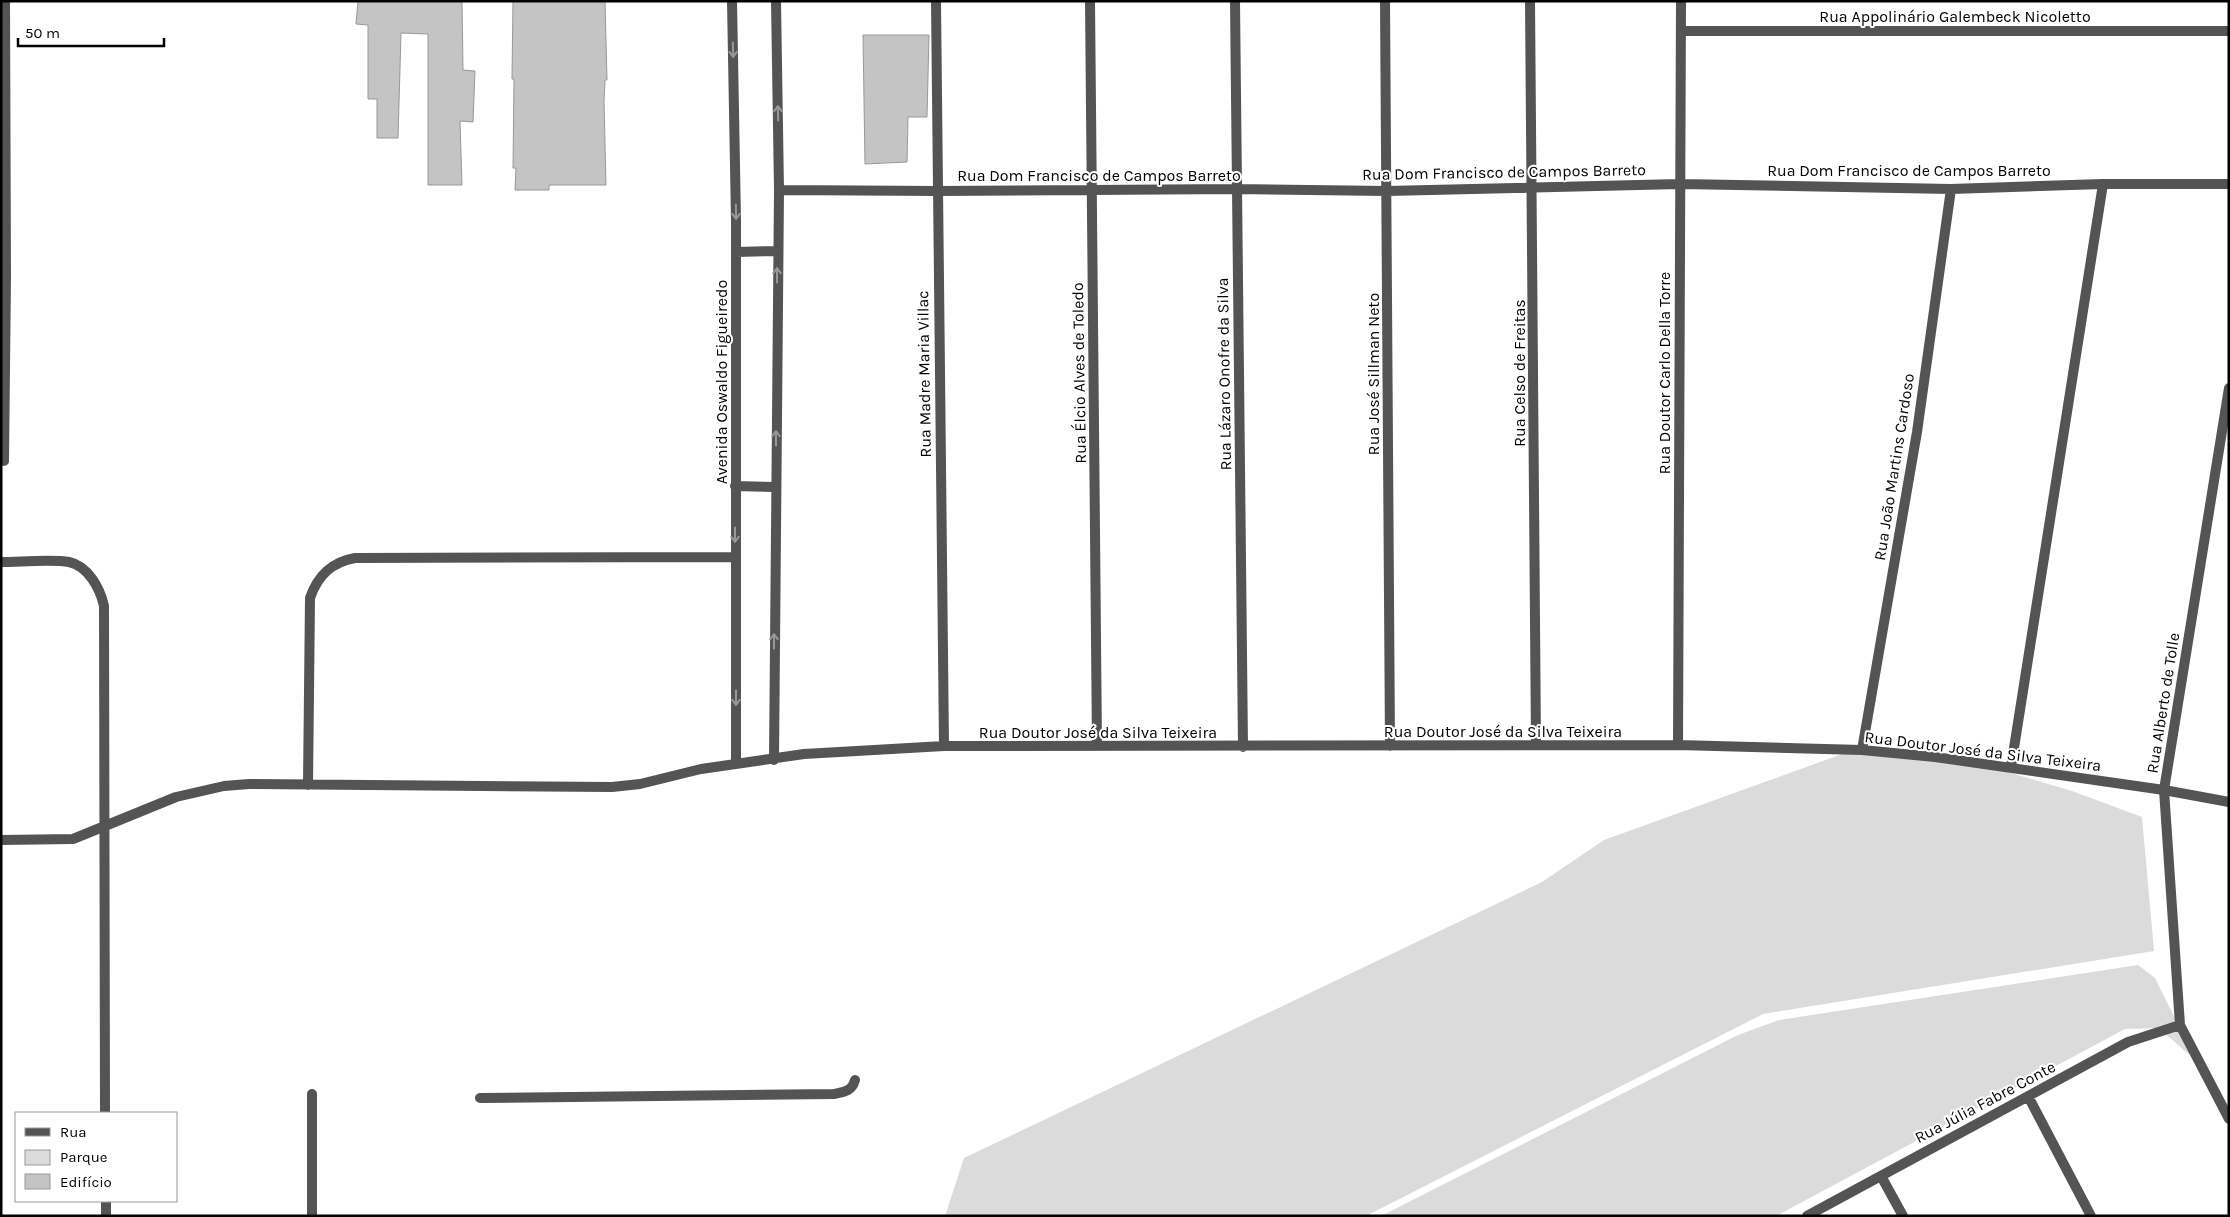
<svg xmlns="http://www.w3.org/2000/svg" width="2230" height="1217" viewBox="0 0 2230 1217" font-family="Karla,sans-serif">
<style>
.green{fill:#dbdbdb}
.building{fill:#c4c4c4;stroke:#989898}
.lines{fill:none;stroke-linecap:round;stroke-linejoin:round}
.service{stroke:#545454;stroke-width:10}
.minor{stroke:#545454;stroke-width:10}
.tertiary{stroke:#545454;stroke-width:10}
.oneway{stroke:#989898}
.labels{text-anchor:middle;dominant-baseline:central;stroke-width:4;stroke-linejoin:round;paint-order:stroke}
.street-label{font-size:16px;fill:#000;stroke:#fff}
</style>
<rect width="100%" height="100%" fill="#fff"/>
<!-- green -->
<path class="green" d="M1845 753 1991 767 2072 791 2142 817 2154 951 1763 1014 1366 1216H945L964 1158 1542 882 1604 840Z
M2138 965 2155 978 2196 1061 2159 1028 2125 1029 1776 1216H1381L1738 1035 1779 1020Z"/>
<!-- building -->
<path class="building" d="M358 1H462L463 70 475 71 473 122 460 121 462 185H428V34L401 33 398 138H377V99H368V25L356 24Z
M513 1H605L607 80H605L604 101 606 185H549V190H515L516 168H513L514 79H512Z
M863 35H929L927 117H908L907 162 865 164Z"/>
<g class="lines">
<!-- service -->
<path class="service" d="M480 1098 834 1094C845 1092 852 1091 855 1080"/>
<!-- minor -->
<path class="minor" d="M732 1 736 221V764
M936 1 944 746
M1090 1 1097 745
M1235 1 1243 747
M1385 1 1390 746
M1530 1 1536 745
M1682 31H2229
M779 190 937 191 1236 189 1387 191 1680 184 1951 189 2103 184H2229
M736 252 777 251
M4 461 6 277 5 1
M735 486 775 487
M1 562C19 562 53 559 69 562 88 566 100 588 104 606L105 1113
M1678 745 1681 1
M1862 750 1917 432 1951 189
M774 760 779 190 776 1
M2011 767 2103 184
M308 785 310 598C318 575 332 562 355 558L736 557
M1 840 73 839 176 797 224 786 249 784 612 787 640 784 701 769 804 754 944 746 1678 745 1862 750 1935 757 2164 790 2180 1025 2229 1119
M312 1094V1216
M2028 1096 2091 1216
M1881 1176 1903 1216
M106 1201V1216
M1807 1216 2128 1042 2180 1025"/>
<!-- tertiary -->
<path class="tertiary" d="M2229 388 2164 790 2229 802"/>
</g>
<!-- one-way arrows -->
<defs><path id="oneway-shaft" d="M-6 0H5M1.5-3L5.5 0L1.5 3" fill="none" stroke-width="1.6" stroke-linecap="round" stroke-linejoin="round" transform="scale(1.25)"/></defs>
<g class="oneway">
<use href="#oneway-shaft" transform="translate(733 50) rotate(89)"/>
<use href="#oneway-shaft" transform="translate(778 113) rotate(-91)"/>
<use href="#oneway-shaft" transform="translate(736 212) rotate(89)"/>
<use href="#oneway-shaft" transform="translate(777 275) rotate(-90)"/>
<use href="#oneway-shaft" transform="translate(776 438) rotate(-90)"/>
<use href="#oneway-shaft" transform="translate(735 535) rotate(90)"/>
<use href="#oneway-shaft" transform="translate(774 641) rotate(-90)"/>
<use href="#oneway-shaft" transform="translate(736 698) rotate(90)"/>
</g>
<g class="labels">
<!-- street labels -->
<g class="street-label">
<text x="1955" y="16">Rua Appolinário Galembeck Nicoletto</text>
<text x="1909" y="170">Rua Dom Francisco de Campos Barreto</text>
<text transform="translate(1504 172) rotate(-1)">Rua Dom Francisco de Campos Barreto</text>
<text x="1099" y="175">Rua Dom Francisco de Campos Barreto</text>
<text transform="translate(1079 373) rotate(-91)">Rua Élcio Alves de Toledo</text>
<text transform="translate(1519 373) rotate(-90)">Rua Celso de Freitas</text>
<text transform="translate(1664 373) rotate(-90)">Rua Doutor Carlo Della Torre</text>
<text transform="translate(924 374) rotate(-91)">Rua Madre Maria Villac</text>
<text transform="translate(1224 374) rotate(-91)">Rua Lázaro Onofre da Silva</text>
<text transform="translate(1373 374) rotate(-90)">Rua José Sillman Neto</text>
<text transform="translate(721 382) rotate(-90)">Avenida Oswaldo Figueiredo</text>
<text transform="translate(1894 467) rotate(-81)">Rua João Martins Cardoso</text>
<text transform="translate(2163 703) rotate(-81)">Rua Alberto de Tolle</text>
<text x="1503" y="731">Rua Doutor José da Silva Teixeira</text>
<text x="1098" y="732">Rua Doutor José da Silva Teixeira</text>
<text transform="translate(1983 751) rotate(7)">Rua Doutor José da Silva Teixeira</text>
<text transform="translate(1985 1102) rotate(-28)">Rua Júlia Fabre Conte</text>
</g>
</g>
<!-- border -->
<rect width="2230" height="1217" fill="none" stroke="#000000" stroke-width="5"/>
<!-- legend -->
<rect x="15" y="1112" width="162" height="90" fill="#ffffff" stroke="#999999"/>
<rect x="25" y="1128" width="25" height="8" fill="#545454" stroke="#999999"/>
<text x="60" y="1137" font-size="15" fill="#000000">Rua</text>
<rect x="25" y="1150" width="25" height="15" fill="#dbdbdb" stroke="#999999"/>
<text x="60" y="1162" font-size="15" fill="#000000">Parque</text>
<rect x="25" y="1174" width="25" height="15" fill="#c4c4c4" stroke="#999999"/>
<text x="60" y="1187" font-size="15" fill="#000000">Edifício</text>
<!-- scale -->
<path d="M18 38v8h146v-8" fill="none" stroke="#000000" stroke-width="2.5"/>
<text x="25" y="38" font-size="15" fill="#000000" stroke="#ffffff" stroke-width="4" paint-order="stroke">50 m</text>
</svg>
